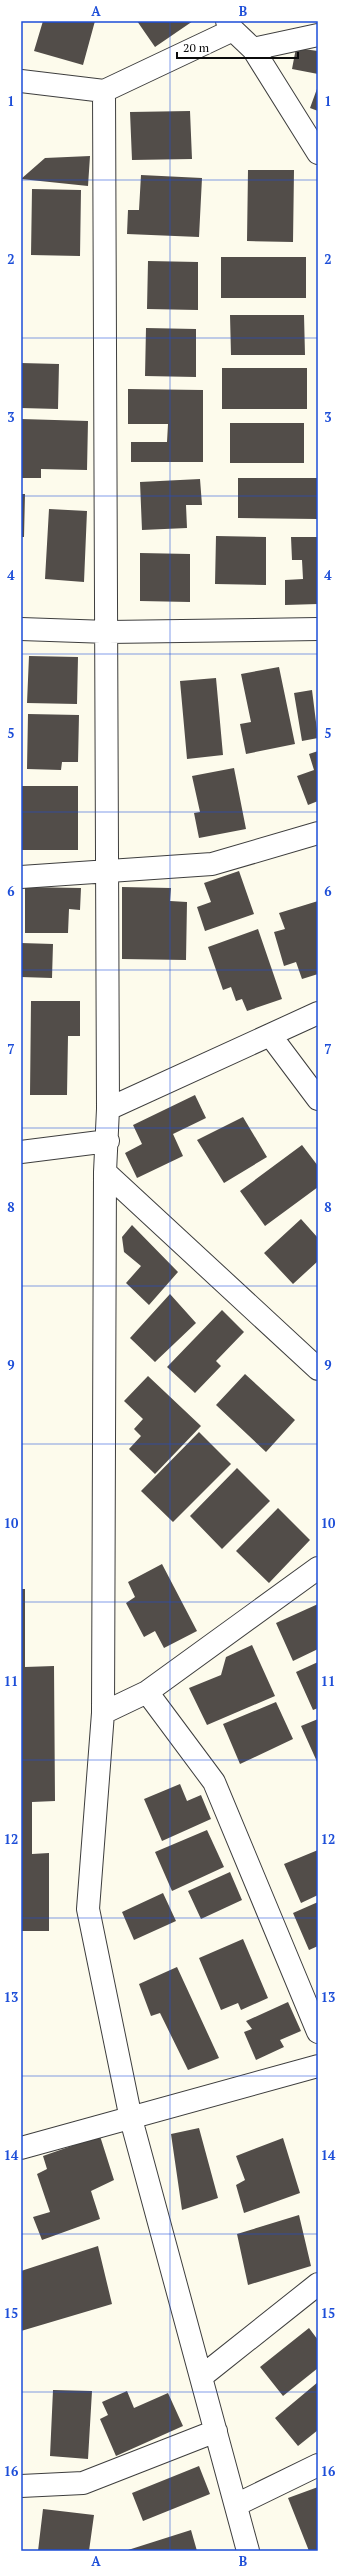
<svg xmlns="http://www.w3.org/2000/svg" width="339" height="2572" viewBox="0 0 339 2572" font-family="'PT Serif',serif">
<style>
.building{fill:#524d49}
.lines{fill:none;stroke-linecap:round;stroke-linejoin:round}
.minor-casing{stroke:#3e3e3e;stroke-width:24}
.minor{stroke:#fff;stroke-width:22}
.grid{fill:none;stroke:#1d4ed8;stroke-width:1;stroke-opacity:0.55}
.neatline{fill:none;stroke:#1d4ed8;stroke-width:1.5}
.grid-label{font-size:13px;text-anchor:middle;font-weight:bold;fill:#1d4ed8}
</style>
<rect width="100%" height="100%" fill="#fdfbec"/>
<!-- building -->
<path class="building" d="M43 21H95L83 65 34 51Z
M137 21H193L155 47Z
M296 48 318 51V74L292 69Z
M318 86V111L310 108Z
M190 111 192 159 132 160 130 112Z
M90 156 88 186 21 179 45 158Z
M248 170H294L293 242 247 241Z
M141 175 202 178 199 237 127 234 128 210H139Z
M32 189 81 190 80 256 31 255Z
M221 257H306V298H221Z
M148 261 198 262V310L147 309Z
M230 315H304L305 355H231Z
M146 328 196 329V377L145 376Z
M21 363 59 364 58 409 21 408Z
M222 368H307V409H222Z
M128 389 203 390V462H131V442H167L168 424H128Z
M21 419 88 421 87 470 41 469V478H21Z
M230 423H304V463H230Z
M238 478H318V519L238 518Z
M200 479 202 505H186L187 528 142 530 140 482Z
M21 494H25L24 537H21Z
M49 509 87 511 84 582 45 579Z
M216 536 266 537V585L215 584Z
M291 537H318V604L285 605V580L303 579 302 560H292Z
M140 553 190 554V602L140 601Z
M29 656 78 657 77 704 27 703Z
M279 667 295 744 246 754 240 724 251 722 241 674Z
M216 678 223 755 187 759 180 681Z
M312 690 318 738 302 741 294 693Z
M28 714 79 715 78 762H62L61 770 27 769Z
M318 751V801L308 805 297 776 314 770 309 754Z
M234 768 246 829 199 838 194 813 200 812 192 776Z
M21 786H78V850H21Z
M239 871 254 914 205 931 197 907 211 902 204 883Z
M25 887 81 888 80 910 69 909 68 933H25Z
M122 887 171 888 170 901 187 902 186 960 122 959Z
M318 901V974L302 979 296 962 284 966 274 932 285 929 279 913Z
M258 929 282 999 247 1011 242 999 236 1001 231 987 223 990 208 947Z
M21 943 53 944 52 978 21 977Z
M31 1001H80V1036H68L67 1095H30Z
M195 1095 206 1118 173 1134 183 1156 137 1178 125 1153 142 1144 133 1125Z
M243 1117 267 1157 224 1183 197 1140Z
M302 1145 318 1166V1187L265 1226 240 1191Z
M301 1219 318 1238V1261L293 1284 264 1253Z
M132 1225 178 1272 149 1305 126 1283 141 1266 124 1252 122 1237Z
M170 1294 196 1323 155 1362 130 1338Z
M222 1310 244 1332 216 1361 221 1366 195 1393 167 1367Z
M245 1374 295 1420 266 1452 216 1405Z
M148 1376 201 1426 155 1474 129 1449 141 1436 134 1429 143 1419 124 1401Z
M199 1432 231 1464 173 1522 141 1491Z
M237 1468 270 1501 222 1549 190 1516Z
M278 1508 310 1540 269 1583 236 1551Z
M162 1564 197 1631 164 1648 155 1631 144 1637 126 1603 135 1597 128 1582Z
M21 1589H25V1667L54 1666 55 1801 32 1802V1854L49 1853V1931H21Z
M318 1604V1649L293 1661 276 1623Z
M252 1645 275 1696 207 1725 189 1688 221 1675 226 1657Z
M318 1662V1708L313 1710 296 1672Z
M276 1702 293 1739 240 1764 223 1724Z
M318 1719V1764L301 1726Z
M180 1784 187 1801 201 1795 211 1819 162 1841 144 1799Z
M207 1830 224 1867 172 1891 155 1852Z
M318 1850V1895L301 1903 284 1864Z
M230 1872 242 1900 201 1919 188 1891Z
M163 1893 176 1921 134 1940 122 1912Z
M318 1902V1946L309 1950 293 1913Z
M243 1939 268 1998 241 2010 238 2003 221 2010 199 1958Z
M177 1967 219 2058 188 2070 160 2013 151 2016 139 1984Z
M288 2002 301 2031 280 2040 284 2047 256 2060 244 2032 252 2029 246 2021Z
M199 2128 218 2198 182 2210 171 2134Z
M100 2136 114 2180 91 2191 100 2219 42 2240 33 2217 50 2212 37 2174 47 2169 43 2156Z
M283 2138 300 2193 244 2213 236 2185 245 2180 236 2156Z
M299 2215 311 2266 248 2285 237 2234Z
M98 2246 112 2304 21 2331V2271Z
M309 2328 318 2340V2368L283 2396 260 2367Z
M318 2382V2430L298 2446 275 2418Z
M53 2390 92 2391 88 2459 50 2456Z
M127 2391 134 2408 168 2393 183 2426 116 2456 100 2419 108 2415 102 2402Z
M199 2466 210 2494 143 2521 132 2493Z
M318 2487V2551H309L288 2498Z
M43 2509 94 2515 89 2551H38Z
M191 2530 197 2551H128V2550Z"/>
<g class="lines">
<defs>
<path id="minor" d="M227 21 233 30 253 49 318 153
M253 49 318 35
M21 81 104 91 233 30
M104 91 108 1109 105 1172 103 1713 88 1909 131 2119 248 2551
M21 629 108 632 318 629
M21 877 212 864 318 833
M270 1035 318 1099
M108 1109 318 1013
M21 1152 108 1141
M105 1172 318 1369
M147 1692 214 1782 318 2032
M103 1713 147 1692 318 1568
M21 2148 318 2066
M201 2377 318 2284
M21 2486 83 2483 216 2431
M236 2505 318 2465"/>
</defs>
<!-- minor casing -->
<use href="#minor" class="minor-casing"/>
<!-- minor -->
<use href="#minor" class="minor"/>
</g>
<!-- grid -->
<path class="grid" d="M170 21V2551M21 180H318M21 338H318M21 496H318M21 654H318M21 812H318M21 970H318M21 1128H318M21 1286H318M21 1444H318M21 1602H318M21 1760H318M21 1918H318M21 2076H318M21 2234H318M21 2392H318"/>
<!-- border -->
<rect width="339" height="2572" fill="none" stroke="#ffffff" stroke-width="44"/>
<!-- scale -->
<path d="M177 52v6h121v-6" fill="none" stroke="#0b0b0b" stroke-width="2"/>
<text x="183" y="52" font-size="12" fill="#0b0b0b" stroke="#ffffff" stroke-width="3" paint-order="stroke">20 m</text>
<rect x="22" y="22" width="295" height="2528" class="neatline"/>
<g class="grid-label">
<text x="96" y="16">A</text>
<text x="243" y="16">B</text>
<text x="11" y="106">1</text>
<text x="328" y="106">1</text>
<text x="11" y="264">2</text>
<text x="328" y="264">2</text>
<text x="11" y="422">3</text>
<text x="328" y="422">3</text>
<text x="11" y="580">4</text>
<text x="328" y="580">4</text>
<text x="11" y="738">5</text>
<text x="328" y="738">5</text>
<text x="11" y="896">6</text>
<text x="328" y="896">6</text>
<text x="11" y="1054">7</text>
<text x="328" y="1054">7</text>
<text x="11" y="1212">8</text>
<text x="328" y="1212">8</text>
<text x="11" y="1370">9</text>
<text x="328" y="1370">9</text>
<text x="11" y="1528">10</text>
<text x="328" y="1528">10</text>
<text x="11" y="1686">11</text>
<text x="328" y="1686">11</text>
<text x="11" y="1844">12</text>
<text x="328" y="1844">12</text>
<text x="11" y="2002">13</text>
<text x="328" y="2002">13</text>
<text x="11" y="2160">14</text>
<text x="328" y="2160">14</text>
<text x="11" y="2318">15</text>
<text x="328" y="2318">15</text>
<text x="11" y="2476">16</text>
<text x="328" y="2476">16</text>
<text x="96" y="2566">A</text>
<text x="243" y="2566">B</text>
</g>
</svg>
